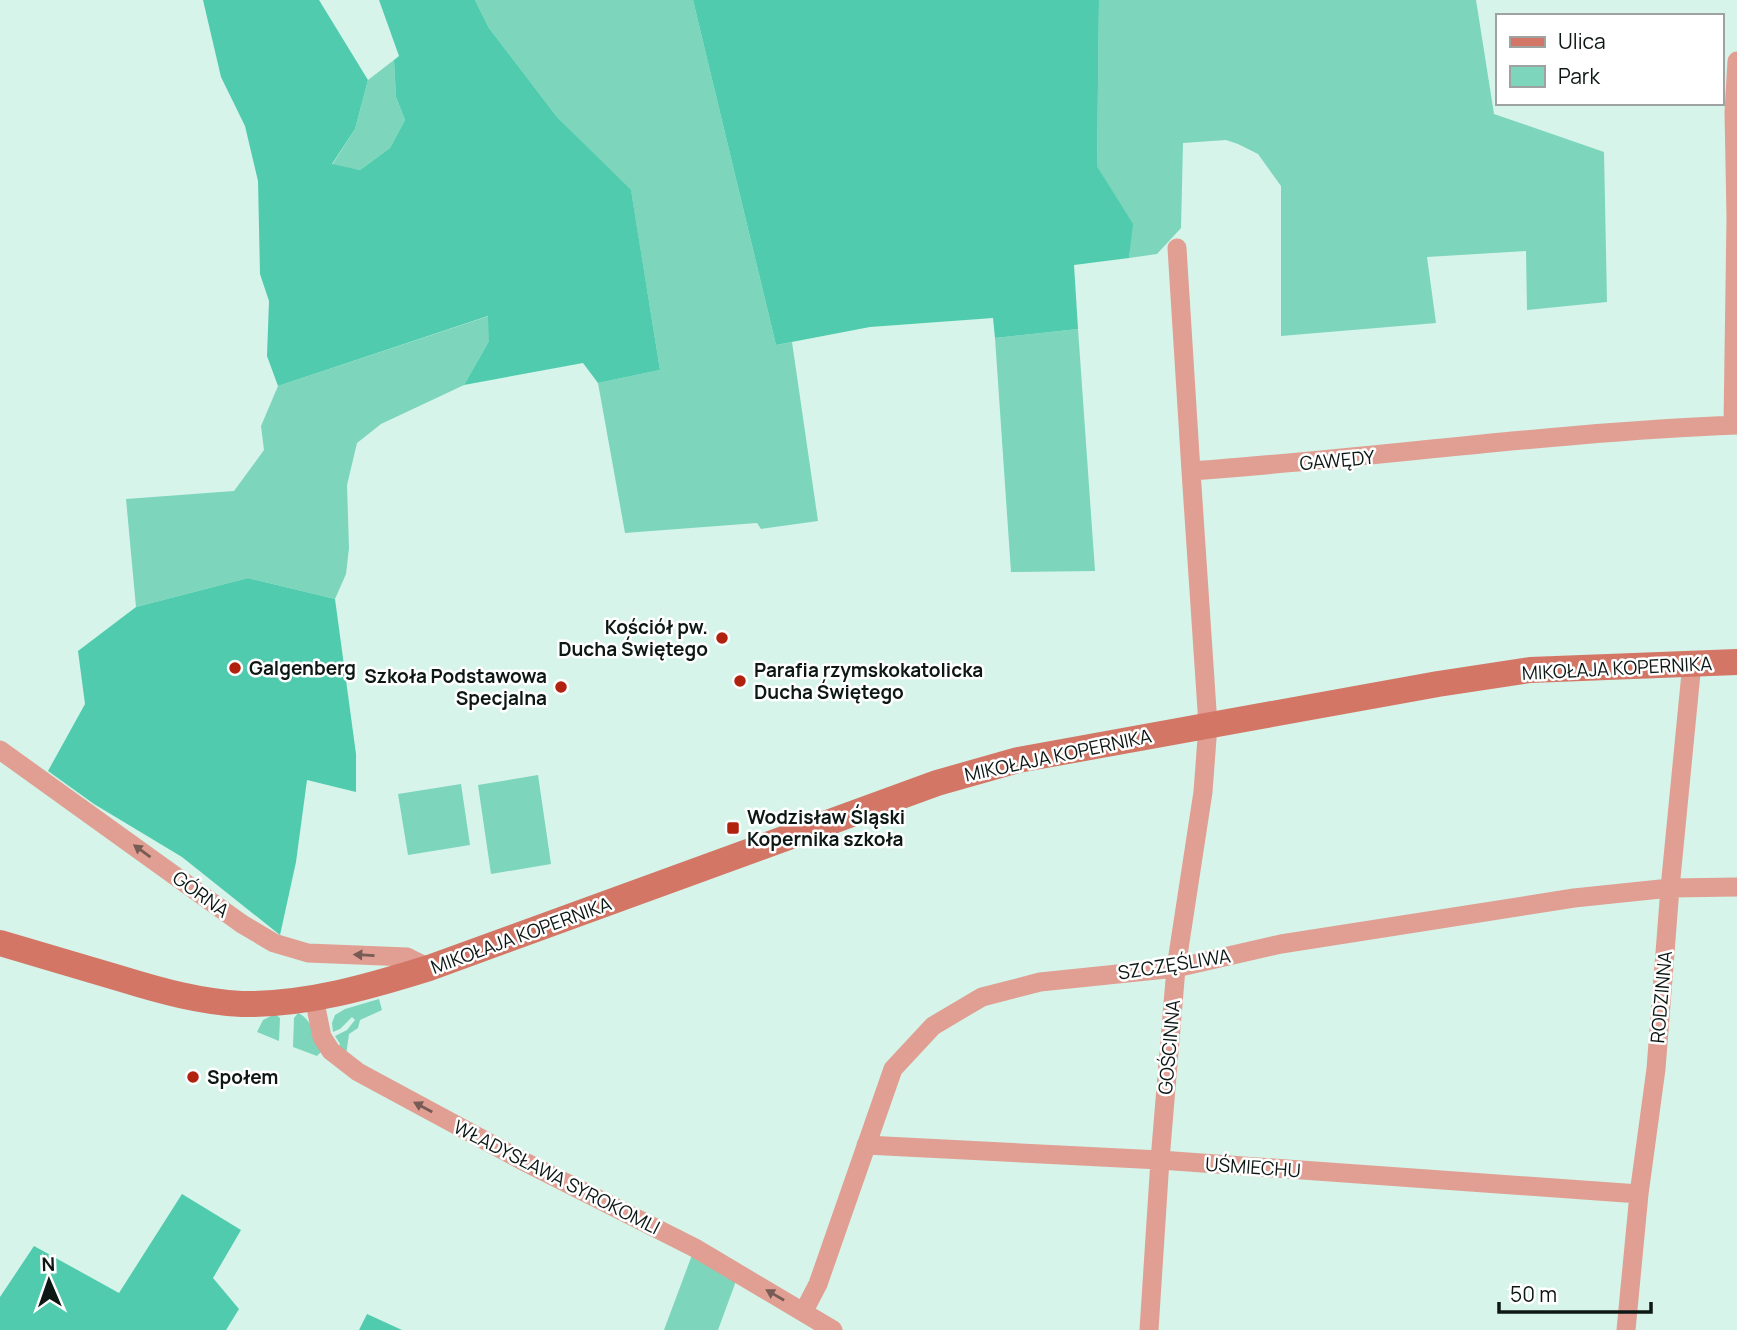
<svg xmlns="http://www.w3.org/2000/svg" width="1737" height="1330" viewBox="0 0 1737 1330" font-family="Manrope,sans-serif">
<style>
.green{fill:#7dd5bc}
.forest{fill:#50cbad}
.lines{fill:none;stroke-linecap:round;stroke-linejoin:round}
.street{stroke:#e09f92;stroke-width:19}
.secondary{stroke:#d47666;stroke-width:26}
.oneway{fill:#765c54}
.poi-dot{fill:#b0220e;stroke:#fff;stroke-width:2.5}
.labels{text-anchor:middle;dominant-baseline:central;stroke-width:5;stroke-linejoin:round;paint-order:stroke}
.street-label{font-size:19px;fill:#0d1815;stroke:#fff}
.poi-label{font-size:19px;font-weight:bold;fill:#0d1815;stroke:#fff;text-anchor:start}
</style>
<rect width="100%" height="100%" fill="#d6f4ea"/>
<!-- green -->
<path class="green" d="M475 0H693L776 345 792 342 818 521 761 529 757 523 625 533 598 383 660 370 631 191 557 117 489 28Z
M1099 0H1476L1494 114 1604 152 1607 302 1527 310 1526 251 1427 257 1436 323 1281 336V186L1258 154 1238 144 1226 140 1183 143 1181 228 1157 254 1129 258 1132 224 1097 166Z
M394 60 396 97 405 120 390 148 360 170 332 165 355 129 368 80Z
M489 316V341L464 385 381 424 357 443 347 485 349 548 346 574 335 599 248 578 136 607 126 499 234 491 264 450 261 426 278 386Z
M1078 329 1095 571 1011 572 995 338Z
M538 775 551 864 491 874 478 785Z
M461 784 470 845 408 855 398 794Z
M379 999 382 1010 360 1020 358 1028 349 1034 346 1055 337 1049 340 1044 335 1036 347 1030 355 1020 352 1017 340 1029 333 1032 332 1023 335 1015 345 1009Z
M298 1013C313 1020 316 1038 321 1052L317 1056 293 1047 294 1018Z
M275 1014 280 1018 279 1041 257 1032 263 1020Z
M692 1255 736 1281 718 1330H664Z"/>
<!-- forest -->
<path class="forest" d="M203 0H319L368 80 355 129 332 164 360 170 390 148 405 120 396 97 394 60 399 56 379 0H475L489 28 557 117 631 190 660 370 598 383 583 363 464 385 489 341 488 316 278 386 267 356 269 301 260 274 258 181 245 126 221 77Z
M693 0H1099L1097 166 1133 224 1129 258 1074 265 1078 329 995 338 993 318 870 327 776 345Z
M248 578 335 599 356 754V792L307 780 296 862 280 935 182 857 94 804 48 771 85 704 78 651 136 607Z
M182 1194 241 1230 213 1278 239 1309 226 1330H0V1297L34 1246 119 1293Z
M367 1314 402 1330H359Z"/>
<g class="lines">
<!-- street -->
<path class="street" d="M1177 248 1191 471
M1733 425 1736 218 1734 112 1737 61
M0 750 242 924 274 943 308 953 407 957 429 968
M314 998 322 1037 331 1051 358 1072 521 1160 695 1248 833 1330
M866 1145 1160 1160 1639 1194
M804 1311 818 1284 893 1069 933 1026 982 997 1040 982 1176 968 1281 944 1574 898 1670 888 1737 887
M1149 1330 1160 1160 1176 968 1203 792 1208 725 1191 471C1373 458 1555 432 1737 425
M1626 1330 1639 1194 1656 1069 1670 888 1692 663"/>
<!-- secondary -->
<path class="secondary" d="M0 943C41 955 81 967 122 979 161 991 201 1002 242 1004 306 1005 368 987 429 968L937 783 1018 760 1438 684 1530 670 1737 662"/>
</g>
<!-- one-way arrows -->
<defs><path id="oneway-solid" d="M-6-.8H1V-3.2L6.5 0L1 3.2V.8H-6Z" transform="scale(1.75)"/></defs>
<g class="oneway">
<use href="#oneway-solid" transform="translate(142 851) rotate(-144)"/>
<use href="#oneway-solid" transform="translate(364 955) rotate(-177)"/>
<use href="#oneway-solid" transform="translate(423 1107) rotate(-152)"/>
<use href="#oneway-solid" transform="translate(775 1295) rotate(-150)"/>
</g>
<!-- markers -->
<g class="poi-dot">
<circle cx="722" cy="638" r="7"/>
<circle cx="235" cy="668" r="7"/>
<circle cx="740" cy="681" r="7"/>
<circle cx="561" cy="687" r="7"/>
<rect x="726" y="821" width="14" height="14" rx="3.5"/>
<circle cx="193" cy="1077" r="7"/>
</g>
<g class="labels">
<!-- street labels -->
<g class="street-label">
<text transform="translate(1337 460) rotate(-5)">GAWĘDY</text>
<text transform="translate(1617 668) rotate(-3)">MIKOŁAJA KOPERNIKA</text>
<text transform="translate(1058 755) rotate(-12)">MIKOŁAJA KOPERNIKA</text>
<text transform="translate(201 894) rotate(36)">GÓRNA</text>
<text transform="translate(521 935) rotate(-20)">MIKOŁAJA KOPERNIKA</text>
<text transform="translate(1174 964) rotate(-9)">SZCZĘŚLIWA</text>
<text transform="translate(1661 997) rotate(-85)">RODZINNA</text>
<text transform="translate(1169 1047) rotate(-85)">GOŚCINNA</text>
<text transform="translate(1253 1167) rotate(4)">UŚMIECHU</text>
<text transform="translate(557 1177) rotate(27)">WŁADYSŁAWA SYROKOMLI</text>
</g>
<!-- poi labels -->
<g class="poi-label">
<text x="708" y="627" text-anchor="end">Kościół pw.<tspan x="708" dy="22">Ducha Świętego</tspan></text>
<text x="249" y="668">Galgenberg</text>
<text x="754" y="670">Parafia rzymskokatolicka<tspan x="754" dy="22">Ducha Świętego</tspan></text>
<text x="547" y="676" text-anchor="end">Szkoła Podstawowa<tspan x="547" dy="22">Specjalna</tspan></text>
<text x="747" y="817">Wodzisław Śląski<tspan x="747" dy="22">Kopernika szkoła</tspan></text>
<text x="207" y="1077">Społem</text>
</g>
</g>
<!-- legend -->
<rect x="1496" y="14" width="228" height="91" fill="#ffffff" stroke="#9ea3a1" stroke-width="2"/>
<rect x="1510" y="37" width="35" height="10" fill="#d47666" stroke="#9ea3a1" stroke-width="2"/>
<text x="1558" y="49" font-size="21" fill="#0d1815">Ulica</text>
<rect x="1510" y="66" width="35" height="21" fill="#7dd5bc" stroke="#9ea3a1" stroke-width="2"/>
<text x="1558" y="84" font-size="21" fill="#0d1815">Park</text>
<!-- north arrow -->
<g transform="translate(49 1281) rotate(358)" stroke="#ffffff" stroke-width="5" paint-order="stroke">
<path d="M0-5L12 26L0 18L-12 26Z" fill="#0d1815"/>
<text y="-10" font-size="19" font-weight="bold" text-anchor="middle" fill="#0d1815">N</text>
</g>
<!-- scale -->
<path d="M1499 1302v10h152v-10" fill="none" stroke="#0d1815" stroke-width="3.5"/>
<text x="1510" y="1302" font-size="21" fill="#0d1815" stroke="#ffffff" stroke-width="5" paint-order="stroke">50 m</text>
</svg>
